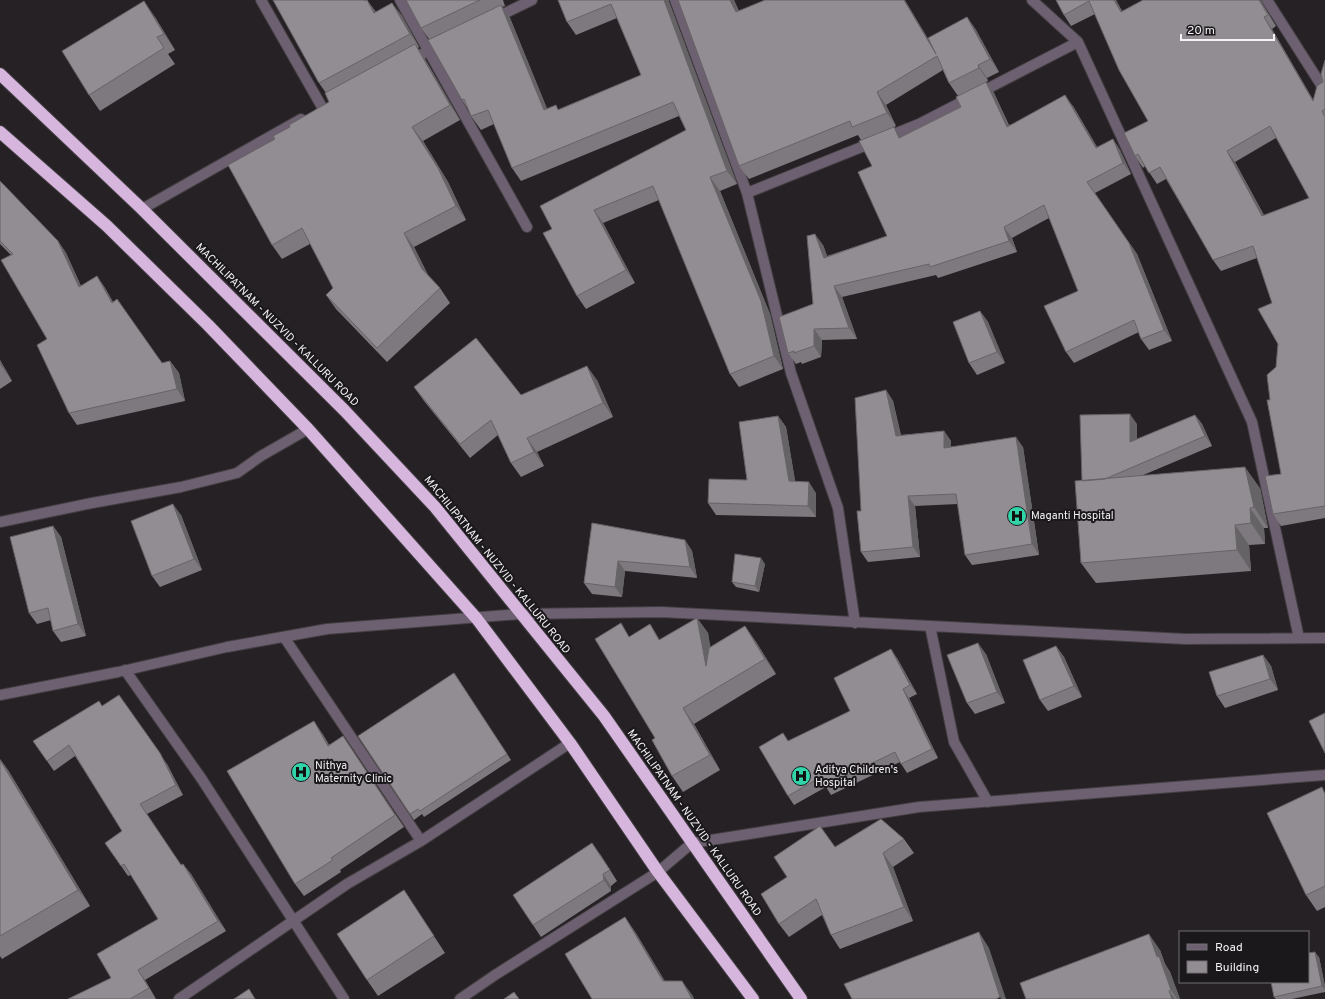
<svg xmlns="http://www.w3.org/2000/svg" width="1325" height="999" viewBox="0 0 1325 999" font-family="Overpass,sans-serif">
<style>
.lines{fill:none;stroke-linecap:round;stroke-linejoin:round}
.street-casing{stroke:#423e42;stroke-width:12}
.highway-casing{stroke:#423e42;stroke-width:14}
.street{stroke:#6d6070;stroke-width:10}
.highway{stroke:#d7b6de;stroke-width:12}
.wall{fill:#7d797e;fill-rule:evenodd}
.shaded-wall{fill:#666366}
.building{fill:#918d92;stroke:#666366;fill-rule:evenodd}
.labels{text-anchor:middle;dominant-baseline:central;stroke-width:4;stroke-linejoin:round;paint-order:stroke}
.street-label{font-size:11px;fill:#f5f2f5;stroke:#1b181c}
.poi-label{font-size:11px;fill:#f5f2f5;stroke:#1b181c;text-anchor:start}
</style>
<rect width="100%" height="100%" fill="#252125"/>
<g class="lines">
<defs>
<path id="street" d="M261 0 322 107
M400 0 527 227
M675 0 747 193 791 373 838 508 855 623
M1032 0 1078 42 1252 422 1299 638
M1267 0 1325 91
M495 18 532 0
M410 60 444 43
M747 193 919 124 1078 42
M142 209 301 119
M0 522 92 503 181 487 237 473 261 456 308 429
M930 626 954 742 988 802
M284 637 421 841
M125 670 201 778 344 999
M0 695 118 672 227 647 327 629 521 614 661 612 1185 639 1325 638
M179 999 347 884 421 841 570 743
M460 999 495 975 658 872 692 843 919 807 1325 775"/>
<path id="highway" d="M0 74 142 209 345 411 435 507 604 716 801 999
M0 132 107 226 208 325 308 429 477 619 570 743 658 872 753 999"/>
</defs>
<!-- street casing -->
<use href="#street" class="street-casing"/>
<!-- highway casing -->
<use href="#highway" class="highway-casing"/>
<!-- street -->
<use href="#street" class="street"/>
<!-- highway -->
<use href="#highway" class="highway"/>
</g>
<!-- wall -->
<path class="wall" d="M273 0H367L376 12 392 3 402 16 419 47 418 48 425 59 460 120 423 141 448 182 466 220 414 247 428 275 440 288 450 303 387 362 336 309 326 295 333 288 310 244 282 259 272 245 275 139 290 127 329 102 326 93 319 83Z
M406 0H503L505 6 502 7 510 18 547 109H559L641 75 617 18 576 35 567 22 558 0 669 2 737 184 720 191 770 314 783 369 739 387 730 374 659 200 603 223 635 283 586 309 577 296 552 229 686 130 679 116 521 181 512 168 494 124 481 130 471 116 469 111 462 100 429 39 421 28Z
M734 0 739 11 931 43 967 17 976 30 999 72 987 78 988 81 986 82 994 93 1009 125 1073 106 1097 147 1113 139 1120 150 1131 174 1095 193 1137 254 1172 341 1149 350 1141 339 1139 332 1074 363 1066 352 1078 291 1049 218 1012 238 1017 252 938 278 936 275 842 297 857 339 822 340 821 357 802 364 801 362 796 364 788 353 813 304 823 245 827 256 887 236 872 166 861 140 858 135 749 179 739 166ZM943 70 949 83 958 96 961 107 901 137 894 127 896 126 886 105Z
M1056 0H1116L1122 11 1143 0H1261L1262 3 1276 26 1272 29 1313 100 1323 82 1325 60V518L1281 526 1273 514 1281 474 1270 400 1276 367 1278 344 1272 303 1257 258 1221 271 1213 260 1166 179 1157 184 1145 166 1143 168 1135 156 1148 121 1095 14 1071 26 1064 15ZM1276 138 1309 198 1264 215 1235 162Z
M155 17 175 50 168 54 175 64 100 111 89 95Z
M0 181 58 241 66 253 81 286 97 276 105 288 113 302 162 363 170 361 179 373 185 401 77 425 69 413 47 339 11 255 0 244Z
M980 311 988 322 1005 363 977 375 969 363Z
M0 360 12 381 0 389Z
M597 380 613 417 537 452 544 466 521 477 511 463 498 435 470 458 424 401 414 387 521 395Z
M886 390 893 401 901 435 944 431 951 441V447H1023L1039 555 972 565 965 555 958 504 915 506 920 557 868 562 861 552V511Z
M1195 415 1202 424 1212 446 1141 476 1260 488 1268 528H1264L1265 544 1249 545 1251 571 1096 583 1081 563 1082 481 1137 424V439Z
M778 416 786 427 795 481 816 493V517L716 515 708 503 747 480Z
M181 515 202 570 160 587 152 576Z
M592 523 685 540 692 551 697 578 625 571 622 597 592 594 584 583Z
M53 526 61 537 86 636 61 642 53 631 51 620 37 624 29 613Z
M765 564 759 592 736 587 732 582Z
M697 618 708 633 710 647 745 626 756 642 776 674 694 724 720 770 683 792 672 776 655 738 630 636 660 640Z
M1056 646 1064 657 1082 697 1048 711 1040 700Z
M986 654 1005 703 975 714 967 703Z
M1263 655 1271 666 1278 690 1225 708 1217 696Z
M897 658 917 694 909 698 938 758 907 773 900 762 831 795 826 787 794 805 788 796 789 741 850 711Z
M454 673 511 760 424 817 422 814 414 820 358 736Z
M102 706 167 764 183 795 147 814 181 865 183 864 191 874 226 931 145 980 156 999H68L111 978 158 919 131 875 128 876 105 843 122 831 75 756 54 771 33 741Z
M322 733 329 745 343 736 404 827 340 870 341 872 304 896 295 884Z
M0 759 8 770 90 906 2 959 0 956Z
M1325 792V907L1317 911 1306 895Z
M904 839 914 853 893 867 913 921 840 949 831 935 822 915 789 937 779 924 835 847Z
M600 854 617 881 611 886V891L541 937 533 925Z
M404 890 445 953 378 996 367 980Z
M1160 950 1165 964 1170 972 1180 999H1026Z
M1319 957 1325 986V992L1292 999H1276L1274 997Z"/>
<!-- shaded-wall -->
<path class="shaded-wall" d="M367 0 376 13H374Z
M664 0H669V2L737 184 727 171Z
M730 0H734L745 26 736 12Z
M904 0H905L945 67 936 54Z
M1114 0H1116L1128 23 1121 12Z
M1259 0H1261L1262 3 1276 26Z
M144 1 155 17 175 50 164 34Z
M392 3 402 16 419 47 410 34Z
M501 5 510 18 553 123 544 110Z
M967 17 976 30 999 72 990 59Z
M1264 17 1272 29 1321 113 1313 101Z
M415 44 425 59 460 120 450 105Z
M978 65 987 78 988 81 979 68Z
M986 82 994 93 1014 138 1007 127Z
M877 92 886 105 896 126 887 113Z
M1065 95 1073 106 1104 159 1096 148Z
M412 127 423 141 448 182 466 220 456 206Z
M894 127 902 138H899Z
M1113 139 1120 150 1131 174 1123 163Z
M1227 151 1235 162 1270 227 1262 216Z
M710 177 720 191 770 314 783 369 774 356Z
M1087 182 1137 254 1172 341 1164 330Z
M594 210 603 223 635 283 626 270Z
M1004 227 1012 238 1017 252 1009 241Z
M404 233 414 247 432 283 422 269Z
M815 234 823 245 832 269 824 258Z
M58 241 66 253 87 299 79 287Z
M97 276 105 288 120 314 112 303Z
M834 286 842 297 857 339 849 328Z
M980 311 988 322 1005 363 997 352Z
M814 329 822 340 821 357 814 346Z
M0 360 12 381 0 364Z
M170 361 179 373 185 401 177 389Z
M587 366 597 380 613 417 603 403Z
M886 390 893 401 903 446 896 436Z
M1130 414 1137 424V452L1130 442Z
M1195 415 1202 424 1212 446 1205 436Z
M778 416 786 427 797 492 789 481Z
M944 431 951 441V458L944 448Z
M1016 437 1023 447 1039 555 1032 544Z
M527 438 537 452 544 466 534 452Z
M1245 467 1260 488 1268 528 1254 507Z
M809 482 816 493V517L808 506Z
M908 496 915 506 920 557 913 547Z
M173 504 181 515 202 570 194 559Z
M1250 508 1264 528 1265 544 1251 523Z
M1235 525 1249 545 1251 571 1237 550Z
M53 526 61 537 86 636 78 624Z
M685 540 692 551 697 578 690 567Z
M761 558 765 564 759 592 755 586Z
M618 561 625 571 622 597 615 587Z
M697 618 708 633 717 681 706 666Z
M650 624 660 640H659Z
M745 626 756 642 776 674 765 659Z
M978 643 986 654 1005 703 997 692Z
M1056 646 1064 657 1082 697 1074 686Z
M891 649 897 658 917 694 910 685Z
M1263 655 1271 666 1278 690 1270 679Z
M903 689 909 698 938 758 932 749Z
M126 705 167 764 183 795 176 785Z
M683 708 694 724 720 770 710 755Z
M314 721 322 733 337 758 328 746Z
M0 759 8 770 90 906 78 890Z
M592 843 600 854 617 881 610 870Z
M883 853 893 867 913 921 904 907Z
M183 864 191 874 226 931 218 921Z
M603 874 611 886V891L604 880Z
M625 917 636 933 674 996 663 981Z
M979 932 989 948 1006 999H1001L1000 997Z
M1149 934 1160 950 1165 964 1170 972 1180 999H1177L1171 990 1157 957Z
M1315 952 1319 957 1325 986V990L1322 986Z
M138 970 145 980 156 999 149 988Z
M682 981 693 996 694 999H692Z
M1169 991 1175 999H1172Z"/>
<!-- building -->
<path class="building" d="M273 0H364L365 1 367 0 374 13 392 3 410 34 319 83Z
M406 0H480L421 28Z
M558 0H664L727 171 710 177 761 301 774 356 730 374 653 186 594 210 626 270 577 296 543 233 552 229 540 206 686 130 673 102 512 168 488 110 471 116 464 99 462 100 428 40 501 5 544 110 556 105 558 110 641 75 611 4 567 22Z
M678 0H730L736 12 765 0H904L936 54 928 38 967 17 990 59 978 65 979 68 949 83 937 56 877 92 887 113 852 127 850 121 739 166Z
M1056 0H1114L1121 12 1143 0H1259L1268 15 1264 17 1313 101 1317 86 1323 82 1321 74 1325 60V109L1322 111 1325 117V506L1273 514 1265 476 1281 474 1267 400H1270L1267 375 1276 367 1278 344 1258 309 1272 303 1253 246 1213 260 1160 167 1149 173 1138 154 1135 156 1124 133 1148 121 1119 70 1089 1 1064 15ZM1270 126 1309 198 1262 216 1227 151Z
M144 1 164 34 157 37 164 48 89 95 62 51Z
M415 44 450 105 412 127 438 168 456 206 404 233 422 269 440 288 377 348 326 295 333 288 302 228 272 245 228 165 275 139 273 136 290 127 289 125 329 102 325 93Z
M986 82 1007 127 1065 95 1096 148 1113 139 1123 163 1087 182 1129 243 1164 330 1141 339 1134 320 1066 352 1044 306 1078 291 1044 205 1004 227 1009 241 930 267 929 264 834 286 849 328 814 329V346L794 353V351L788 353 779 317 813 304 807 236 815 234 824 258 887 236 858 172 872 166 859 141 894 127 899 138 961 107 956 97Z
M0 181 58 241 79 287 97 276 112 303 117 299 162 363 170 361 177 389 69 413 37 345 47 339 1 260 13 254 0 241Z
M980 311 997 352 969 363 953 322Z
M476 338 521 395 587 366 603 403 527 438 534 452 511 463 491 420 460 444 414 387Z
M886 390 896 436 944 431V448L1016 437 1032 544 965 555 956 494 908 496 913 547 861 552 857 511H861L855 398Z
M1130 414V442L1195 415 1205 436 1105 479 1082 481 1080 415Z
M778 416 789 481 809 482 808 506 708 503 709 479 747 480 739 422Z
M1245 467 1254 507 1250 508 1251 523 1235 525 1237 550 1081 563 1075 481Z
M173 504 194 559 152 576 131 521Z
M592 523 685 540 690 567 618 561 615 587 584 583Z
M53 526 78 624 53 631 48 608 29 613 10 537Z
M735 554 761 558 755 586 732 582Z
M697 618 706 666 709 648 745 626 765 659 683 708 710 755 672 776 652 740 655 738 595 639 621 623 629 637 650 624 659 640Z
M978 643 997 692 967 703 947 655Z
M1056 646 1074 686 1040 700 1023 660Z
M891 649 910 685 903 689 932 749 901 764 895 752 825 786 821 777 788 796 759 747 783 733 788 741 850 711 834 678Z
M1263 655 1270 679 1217 696 1209 672Z
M454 673 507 754 420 811 418 809 410 814 358 736Z
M119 695 160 753 176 785 140 804 181 865 183 864 218 921 138 970 149 988 130 999H68L111 978 97 954 158 919 124 864 121 866 105 843 122 831 69 745 47 761 33 741 99 701 102 706Z
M1325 713V753L1309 721Z
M314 721 328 746 343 736 395 815 331 858 333 860 295 884 227 771Z
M0 760 78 890 0 936Z
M1322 787 1325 794V886L1306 895 1267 813Z
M881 819 904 839 883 853 904 907 831 935 816 899 779 924 761 894 787 877 774 857 820 826 835 847Z
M592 843 610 870 603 874 604 880 533 925 513 895Z
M404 890 434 936 367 980 337 934Z
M625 917 663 981H682L692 999H592L565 954Z
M979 932 1000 997 996 999H852L844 984Z
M1149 934 1157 957 1159 956 1171 990 1169 991 1172 999H1026L1020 983Z
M1315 952 1322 986 1274 997 1271 982H1308V953Z
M249 989 255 999H234Z
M514 992 519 999H504Z"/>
<!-- icons -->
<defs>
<symbol id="hospital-disc" viewBox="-11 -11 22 22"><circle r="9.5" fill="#31d4a9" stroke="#1b181c"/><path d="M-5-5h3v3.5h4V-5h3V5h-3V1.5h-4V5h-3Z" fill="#111"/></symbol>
</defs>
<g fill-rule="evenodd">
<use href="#hospital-disc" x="1006" y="505" width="22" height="22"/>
<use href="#hospital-disc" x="290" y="761" width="22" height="22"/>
<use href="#hospital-disc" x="790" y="765" width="22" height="22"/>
</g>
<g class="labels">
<!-- street labels -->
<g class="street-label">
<text transform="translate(277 325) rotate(45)">MACHILIPATNAM - NUZVID - KALLURU ROAD</text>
<text transform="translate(497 565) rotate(51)">MACHILIPATNAM - NUZVID - KALLURU ROAD</text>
<text transform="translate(694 823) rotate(55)">MACHILIPATNAM - NUZVID - KALLURU ROAD</text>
</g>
<!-- poi labels -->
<g class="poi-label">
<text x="1031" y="516">Maganti Hospital</text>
<text x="315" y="766">Nithya<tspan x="315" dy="13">Maternity Clinic</tspan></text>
<text x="815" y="770">Aditya Children's<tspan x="815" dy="13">Hospital</tspan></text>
</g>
</g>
<!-- legend -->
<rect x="1179" y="931" width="130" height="52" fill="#1b181c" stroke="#726f73"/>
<rect x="1187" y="944" width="20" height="6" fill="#6d6070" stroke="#726f73"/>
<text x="1215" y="951" font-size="12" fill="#f5f2f5">Road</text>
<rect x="1187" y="961" width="20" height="12" fill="#918d92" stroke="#726f73"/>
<text x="1215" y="971" font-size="12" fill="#f5f2f5">Building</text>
<!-- scale -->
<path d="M1181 34v6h93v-6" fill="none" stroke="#f5f2f5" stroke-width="2"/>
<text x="1187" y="34" font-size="12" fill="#f5f2f5" stroke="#1b181c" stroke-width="3" paint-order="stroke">20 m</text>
</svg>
